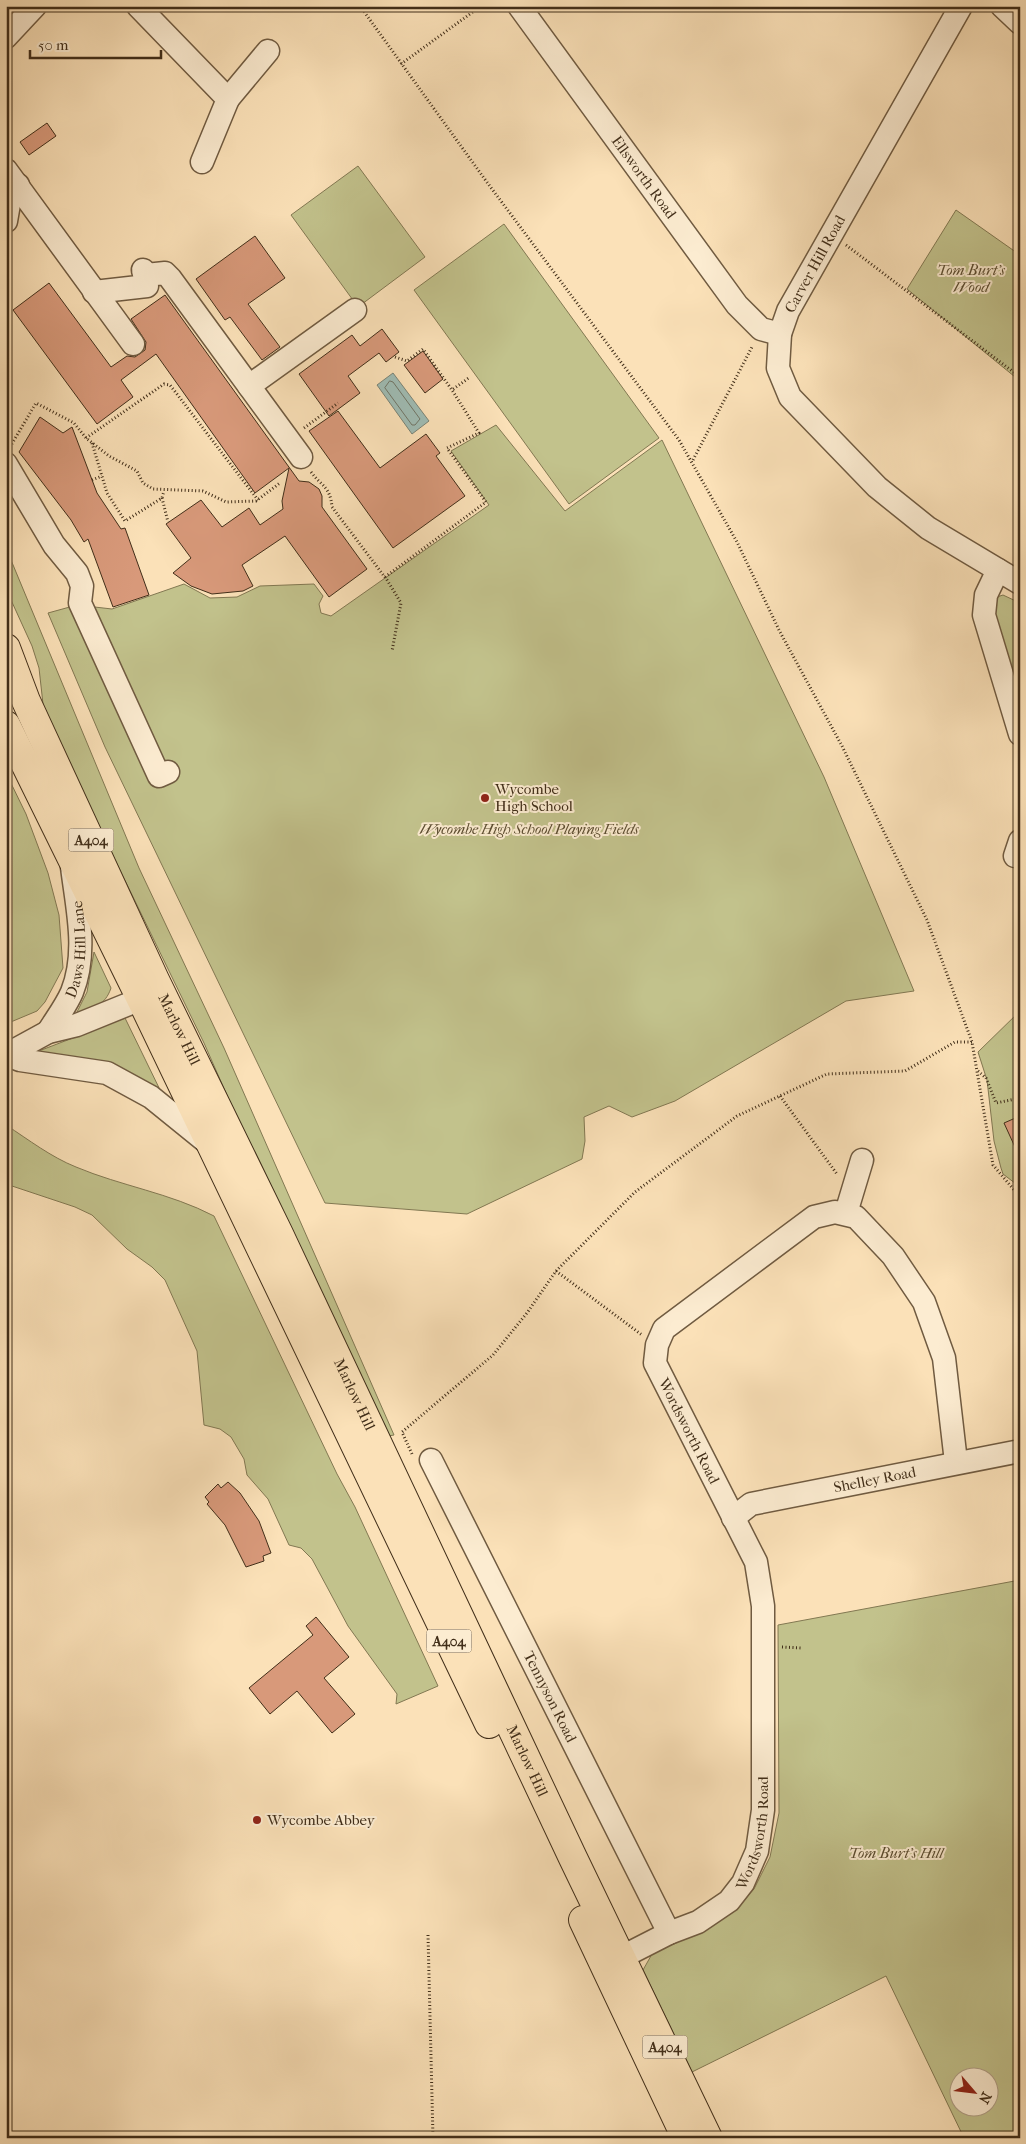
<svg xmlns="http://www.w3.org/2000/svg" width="1026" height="2144" viewBox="0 0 1026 2144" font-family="'IM FELL French Canon',serif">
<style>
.green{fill:#c2c28c;stroke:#827852;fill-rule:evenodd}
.water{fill:#9fbcb4;stroke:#798376}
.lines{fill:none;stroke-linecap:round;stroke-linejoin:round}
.shore{stroke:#707566;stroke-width:1}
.building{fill:#d8997a;stroke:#412e19}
.minor-casing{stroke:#705b41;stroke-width:25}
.major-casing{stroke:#412e19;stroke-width:30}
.path{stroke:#412e19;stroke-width:3;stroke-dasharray:1 2.5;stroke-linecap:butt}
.minor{stroke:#fcecd1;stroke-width:22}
.major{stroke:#fbe1b8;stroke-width:28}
.poi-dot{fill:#8f2418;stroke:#fcecd1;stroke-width:2}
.labels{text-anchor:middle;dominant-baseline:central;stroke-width:4;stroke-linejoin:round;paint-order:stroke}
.shield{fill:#fcecd1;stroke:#796750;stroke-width:1}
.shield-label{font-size:14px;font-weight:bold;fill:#412e19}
.street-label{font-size:15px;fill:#412e19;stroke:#fcecd1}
.park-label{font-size:15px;font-style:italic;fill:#5b4c30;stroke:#fcecd1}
.poi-label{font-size:15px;fill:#412e19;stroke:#fcecd1;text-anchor:start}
</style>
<rect width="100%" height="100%" fill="#fbe1b8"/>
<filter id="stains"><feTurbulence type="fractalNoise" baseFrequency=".004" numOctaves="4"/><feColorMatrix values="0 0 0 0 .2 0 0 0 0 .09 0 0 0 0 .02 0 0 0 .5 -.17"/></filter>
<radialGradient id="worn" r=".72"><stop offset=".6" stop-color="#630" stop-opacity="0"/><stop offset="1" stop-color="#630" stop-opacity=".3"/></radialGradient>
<!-- green -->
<path class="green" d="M358 166 425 257 358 307 291 215Z
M956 210 1020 255V381L907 289Z
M504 224 659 438 569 504 414 290Z
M496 425 565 511 662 440 824 777 914 991 846 1001 675 1101 632 1117 609 1106 584 1117 585 1141 582 1159 467 1214 325 1203 105 747 48 613 77 605 112 609 184 584 210 598 237 597 260 586 314 584 323 596 319 604 321 613 331 616 489 505 451 451Z
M6 548 139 868 224 1048 394 1435 388 1436 255 1159 204 1043 67 761 43 704 39 668 32 646 6 589Z
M1003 595 1020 603V715L992 606 997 597Z
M6 773 26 814 48 873 59 915 63 968 45 1002 37 1011 6 1024Z
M94 952 111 988C105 1006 93 1008 76 1014L87 992Z
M1020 1011V1187L1003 1174 1001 1168 994 1141 987 1080 978 1052Z
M125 1018 163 1096 31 1054Z
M6 1125C29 1140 51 1157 76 1167 121 1186 170 1193 214 1216L337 1474 355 1507 438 1686 396 1704 397 1694 348 1626 312 1559 301 1548 289 1545 268 1499 247 1475 244 1459 231 1437 220 1429 204 1425 197 1351 165 1280 152 1267 127 1249 92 1215 75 1207 12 1186 6 1187Z
M1020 1580V2138H964L886 1976 692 2072 643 1970 652 1954 715 1923 737 1907 754 1889 770 1857 779 1813 778 1625ZM958 2076H988V2106H958Z"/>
<!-- water -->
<path class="water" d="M393 373 429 421 412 434 377 385Z"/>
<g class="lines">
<!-- shore -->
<path class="shore" d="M390 381 393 382 420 419 415 425H412L385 388Z"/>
</g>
<!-- building -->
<path class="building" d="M47 123 56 136 29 155 20 142Z
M255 236 285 278 248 304 280 347 262 360 230 317 225 320 196 279Z
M49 283 111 367 127 356 135 357 145 350 146 342 131 319 165 295 299 481 309 482 319 489 322 496V507L367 569 329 597 285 536 242 565 253 586 243 591 212 594 191 586 173 573 191 558 166 524 201 500 222 527 249 508 260 525 283 509 282 501 289 468 255 493 156 354 121 380 133 397 97 424 13 310Z
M382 329 399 352 386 362 379 353 348 376 360 393 329 416 299 374 352 335 360 346Z
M423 351 443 379 425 393 404 365Z
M338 411 380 468 426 434 440 453 436 456 465 496 393 548 309 431Z
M40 417 63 433 72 427 97 493 121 529 125 528 149 595 113 607 88 539 84 542 71 520 19 452Z
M1020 1116V1158L1004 1123Z
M228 1482 240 1493 259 1521 271 1553 263 1556 264 1561 246 1567 225 1525 207 1504 209 1502 205 1497 218 1484 221 1488Z
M316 1617 349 1657 324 1678 355 1714 332 1733 297 1691 270 1714 249 1688 313 1635 306 1626Z"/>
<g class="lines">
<defs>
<g id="minor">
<path d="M138 6 228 99 202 162"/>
<path id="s1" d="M519 6 737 305 761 329 780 334"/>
<path d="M961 6 788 311 780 334 778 368 790 397 877 487 928 528 1020 583"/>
<path d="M1002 6 1020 23"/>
<path d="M6 37 35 6"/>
<path d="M228 99 268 51"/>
<path d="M6 170 133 344"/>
<path d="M6 221 10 198 18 185"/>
<path d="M146 275 165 273 170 278 301 457"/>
<path d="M94 292 147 286 143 270"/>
<path d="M249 386 355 310"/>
<path d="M6 464 54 545 77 573 82 586 80 603 159 776 168 772"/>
<path d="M998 570 986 595 984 615 1020 734"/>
<path d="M1015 856 1020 841"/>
<path id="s2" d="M48 1032C56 1019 66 1006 72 992 88 952 77 908 72 867"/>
<path d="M6 1055 48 1032 77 1025 141 999 152 985"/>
<path d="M7 1055 20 1060 107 1073 151 1097 209 1144"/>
<path d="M846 1213 862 1160"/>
<path id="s3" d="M431 1460 669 1933"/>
<path id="s4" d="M733 1518 751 1504 1020 1451"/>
<path id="s5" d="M622 1957 669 1933 698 1922 729 1901 743 1883 757 1851 763 1810V1606L756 1562 655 1363 657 1345 664 1329 814 1217 835 1212 856 1217 893 1256 924 1302 944 1358 956 1462"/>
</g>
<g id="major">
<path id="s6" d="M6 648 26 701 155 980 279 1234 573 1858 708 2138"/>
<path d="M6 725 141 999 489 1724"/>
<path d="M583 1920 686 2138"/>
</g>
</defs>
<!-- minor casing -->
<use href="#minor" class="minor-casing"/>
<!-- major casing -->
<use href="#major" class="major-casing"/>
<!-- path -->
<path class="path" d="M360 6 489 185 679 440 737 542 780 632 842 746 927 920 972 1042 993 1165 1020 1197
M401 64 481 6
M846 245 1020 377
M395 357 407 361 423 349 452 390
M304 428 338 403
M86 438 164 384 170 385 258 500
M92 443 107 493 125 521 162 498 164 491
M10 447 36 403 74 423 86 438 109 456 137 471 143 483 153 489 203 491 226 502 256 501 280 483
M693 460 752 347
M311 472C322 487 330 486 332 507L387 580 401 603 392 651
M92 480 102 476
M162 498 168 522
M385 577 486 502 447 448 479 433 452 390 470 377
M978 1071 986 1078 996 1103 1020 1098
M780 1096 837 1174
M556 1271 642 1335
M412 1454 402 1432 493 1355 527 1313 556 1271 635 1192 737 1116 827 1074 905 1071 955 1042H972
M782 1647 802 1648
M428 1935 433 2138"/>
<!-- minor -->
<use href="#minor" class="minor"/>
<!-- major -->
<use href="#major" class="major"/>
</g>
<!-- markers -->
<g class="poi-dot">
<circle cx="485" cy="798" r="5"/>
<circle cx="257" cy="1820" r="5"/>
</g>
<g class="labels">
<!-- shield labels -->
<g class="shield">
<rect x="68.5" y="828.5" width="45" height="23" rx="4"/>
<rect x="426.5" y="1629.5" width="45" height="23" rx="4"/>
<rect x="642.5" y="2035.5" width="45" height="23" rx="4"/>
</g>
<g class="shield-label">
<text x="91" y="840">A404</text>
<text x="449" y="1641">A404</text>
<text x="665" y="2047">A404</text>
</g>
<!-- street labels -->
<g class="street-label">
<text stroke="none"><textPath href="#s1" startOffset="212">Ellsworth Road</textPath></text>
<text transform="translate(815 264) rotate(-61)">Carver Hill Road</text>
<text stroke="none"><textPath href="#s2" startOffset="90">Daws Hill Lane</textPath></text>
<text stroke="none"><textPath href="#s6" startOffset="419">Marlow Hill</textPath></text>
<text stroke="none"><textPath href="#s6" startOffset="824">Marlow Hill</textPath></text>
<text transform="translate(689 1431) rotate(63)">Wordsworth Road</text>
<text stroke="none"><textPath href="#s4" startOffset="149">Shelley Road</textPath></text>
<text stroke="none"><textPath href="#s3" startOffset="265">Tennyson Road</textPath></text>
<text stroke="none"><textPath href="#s6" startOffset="1229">Marlow Hill</textPath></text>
<text stroke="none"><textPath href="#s5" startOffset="196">Wordsworth Road</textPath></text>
</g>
<!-- park labels -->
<g class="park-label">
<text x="971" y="270">Tom Burt's<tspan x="971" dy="17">Wood</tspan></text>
<text x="529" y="829">Wycombe High School Playing Fields</text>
<text x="896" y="1853">Tom Burt's Hill</text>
</g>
<!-- poi labels -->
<g class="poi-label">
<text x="495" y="789">Wycombe<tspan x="495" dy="17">High School</tspan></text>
<text x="267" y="1820">Wycombe Abbey</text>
</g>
</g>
<!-- margin -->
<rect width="1026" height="2144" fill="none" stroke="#fbe1b8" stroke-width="25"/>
<rect x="8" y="8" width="1011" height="2129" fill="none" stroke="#412e19" stroke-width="2.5"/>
<rect x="12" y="12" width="1001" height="2119" fill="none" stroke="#412e19"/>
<!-- north arrow -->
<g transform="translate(974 2092) rotate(118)"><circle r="24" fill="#fcecd1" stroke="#b1a087"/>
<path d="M0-4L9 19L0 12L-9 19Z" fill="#8f2418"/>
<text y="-8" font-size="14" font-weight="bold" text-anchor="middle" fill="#412e19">N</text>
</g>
<!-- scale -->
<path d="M30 50v8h131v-8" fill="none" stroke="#412e19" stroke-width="2.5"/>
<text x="38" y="50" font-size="15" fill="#412e19" stroke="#fcecd1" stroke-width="4" paint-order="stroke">50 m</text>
<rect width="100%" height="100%" filter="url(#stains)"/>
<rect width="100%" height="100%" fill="url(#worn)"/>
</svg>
